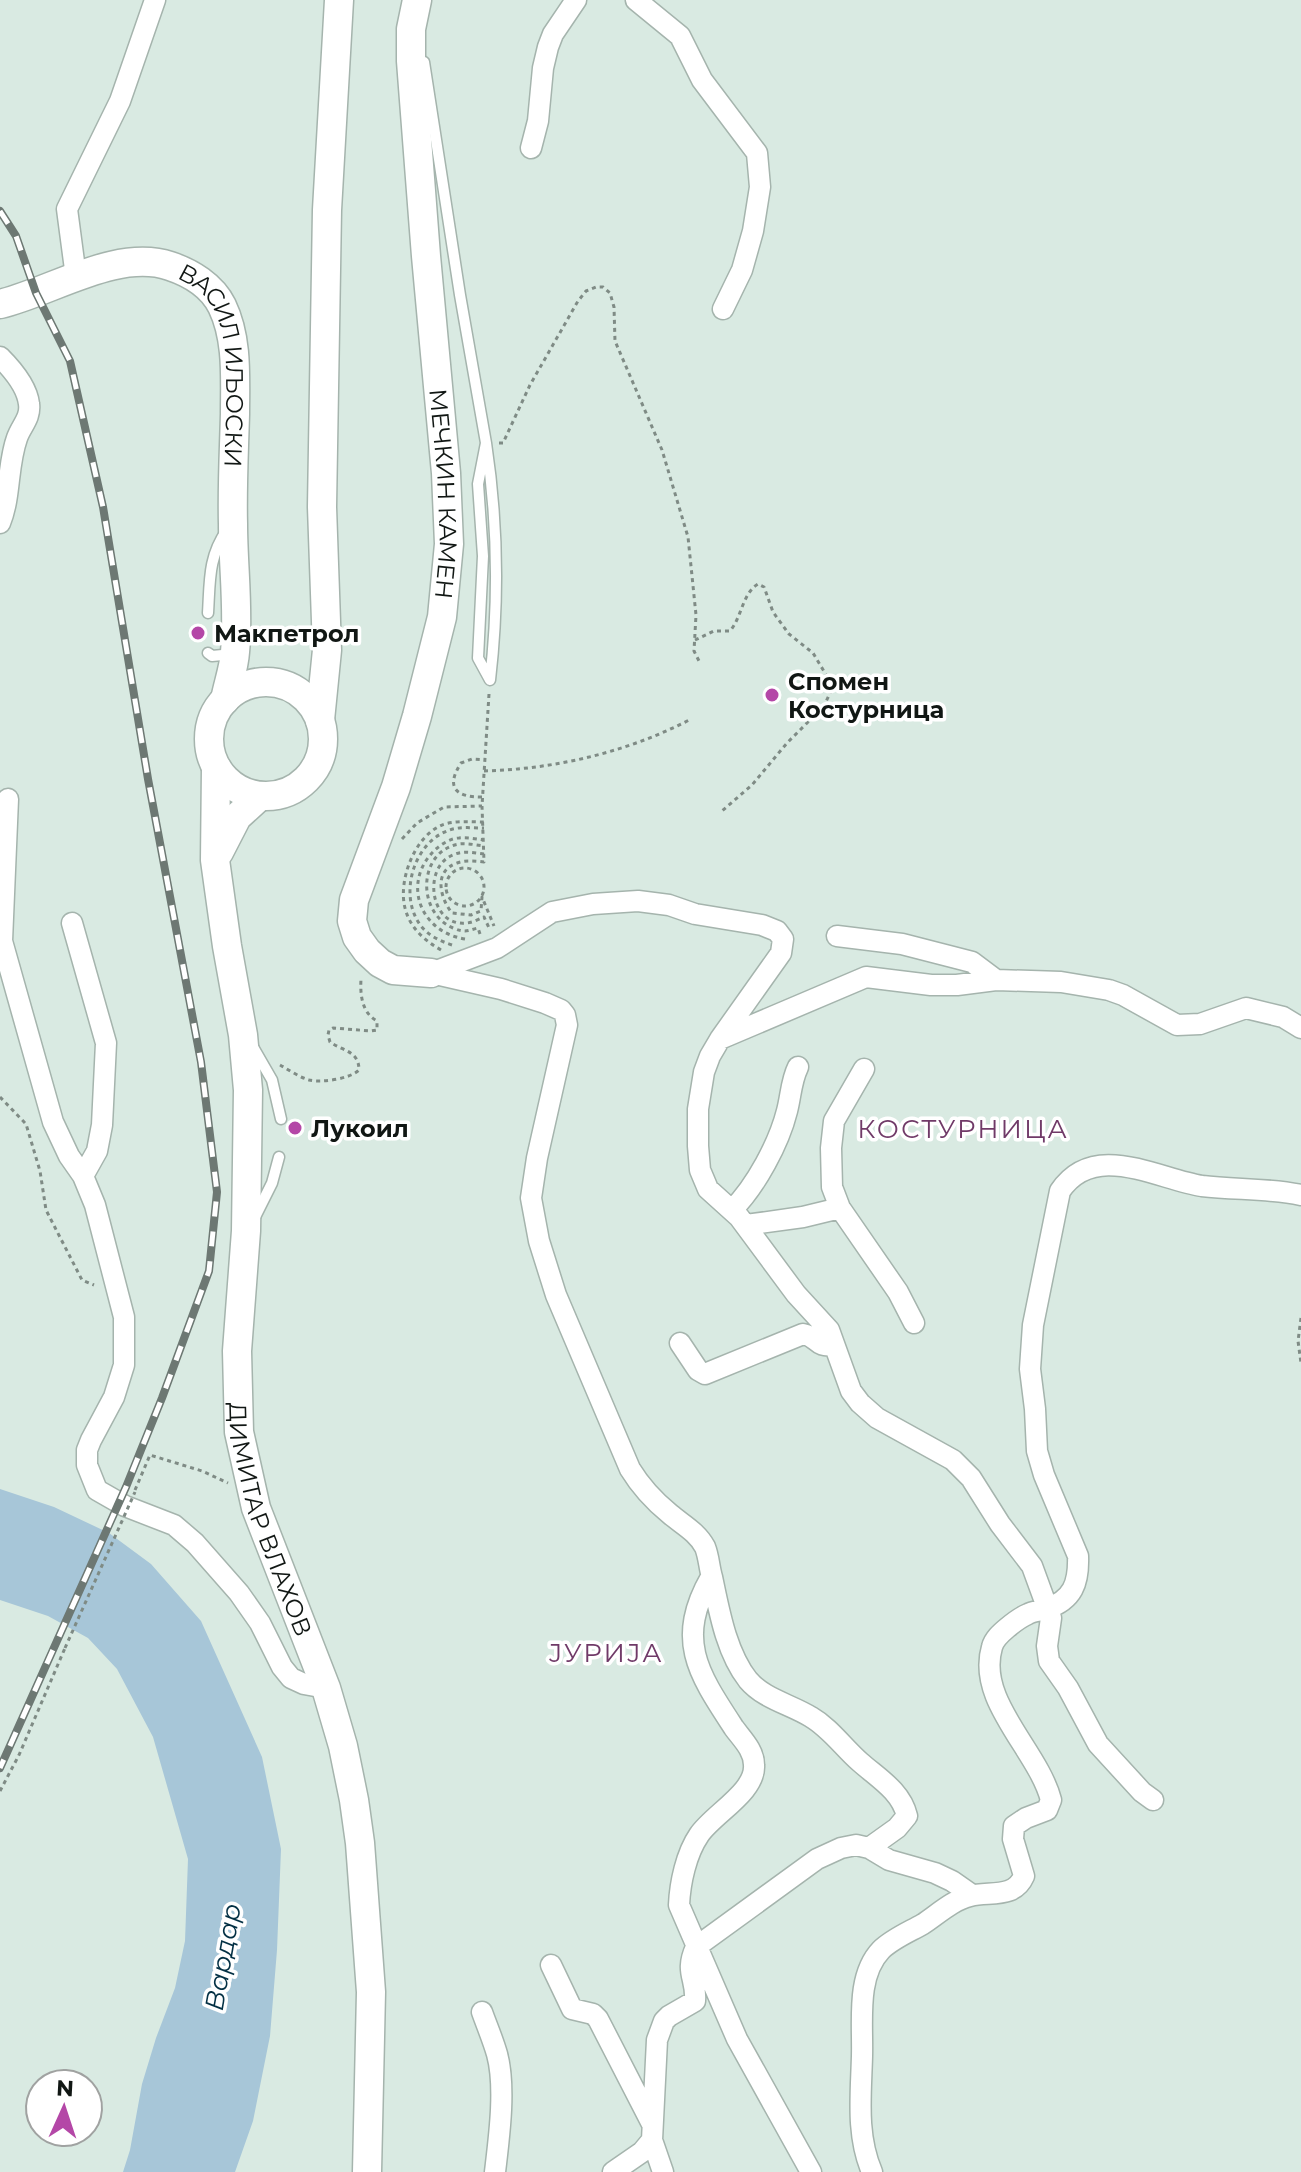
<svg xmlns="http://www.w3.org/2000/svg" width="1301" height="2172" viewBox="0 0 1301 2172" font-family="Montserrat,sans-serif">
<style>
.water{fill:#a7c6d8}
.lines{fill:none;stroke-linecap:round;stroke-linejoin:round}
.lane-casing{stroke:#a5b4ad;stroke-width:13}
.street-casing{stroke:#a5b4ad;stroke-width:23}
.secondary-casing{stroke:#a5b4ad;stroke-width:31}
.path{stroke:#7f8b85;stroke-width:3;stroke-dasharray:4 4;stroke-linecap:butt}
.lane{stroke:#fff;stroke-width:10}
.street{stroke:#fff;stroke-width:20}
.secondary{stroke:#fff;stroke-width:28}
.rail-casing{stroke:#6d7873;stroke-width:8}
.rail{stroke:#fff;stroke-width:5;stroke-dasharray:15;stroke-linecap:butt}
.path-bridge{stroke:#7f8b85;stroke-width:3;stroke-dasharray:4 4;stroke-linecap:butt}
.poi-dot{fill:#b447a7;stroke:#fff;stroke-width:3}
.labels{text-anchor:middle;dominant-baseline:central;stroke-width:7;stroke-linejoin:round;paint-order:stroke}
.street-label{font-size:24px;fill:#111714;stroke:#fff}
.poi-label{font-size:24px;font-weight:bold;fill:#111714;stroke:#fff;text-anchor:start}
.neighbourhood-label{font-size:26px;letter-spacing:2px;fill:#703a68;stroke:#fff}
.water-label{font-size:26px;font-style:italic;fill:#033044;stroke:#fff}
</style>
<rect width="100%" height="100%" fill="#d9eae2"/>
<!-- water -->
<path class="water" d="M0 1489 54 1507 109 1533 151 1564 201 1621 262 1757 281 1849 277 1950 270 2036 253 2121 235 2172H123L130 2150 142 2084 156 2038 175 1988 185 1941 188 1859 153 1737 117 1669 88 1638 48 1616 0 1600Z"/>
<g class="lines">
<defs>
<path id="lane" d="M424 62 460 295 486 443
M486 443C498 522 499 602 490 680L478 658 483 556 478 484Z
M208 613C210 581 208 557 227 530
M208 653 212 656 233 654
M253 1047 272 1080 281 1119
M254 1219 272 1183 279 1157"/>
<path id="street" d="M636 0 680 36 702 80 757 153 760 187 753 231 742 270 723 309
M531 148 538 121 543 68 548 47 553 34 576 0
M76 277 67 209 120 101 155 0
M0 357C12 369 27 386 29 404 31 418 21 426 17 438 7 466 11 496 0 523
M8 799 2 941 53 1122 69 1156 83 1176 95 1205 124 1317V1365L114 1397 91 1440 87 1450V1465L97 1490 125 1506 174 1525 195 1543 239 1593 260 1623 282 1667 291 1678 304 1684 326 1688
M72 923 106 1043 102 1125 97 1151 83 1176
M837 936 902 944 972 962 996 980
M431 973 497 948 552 912 593 904 638 901 669 905 695 914 762 925 777 931 783 939 781 953 720 1039 710 1056 704 1072 698 1109V1146L700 1170 708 1189 739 1217 796 1294 829 1330 851 1391 860 1403 877 1418 953 1460 971 1478 1000 1524 1032 1566 1051 1618 1047 1646 1049 1661 1068 1688 1098 1744 1142 1792 1153 1800
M431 973 501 989 545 1003 561 1010 565 1015 567 1025 537 1158 531 1198 539 1241 556 1295 630 1469C641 1487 654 1501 670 1514 683 1525 697 1532 705 1547 709 1557 709 1567 712 1577 719 1610 726 1652 748 1680 764 1699 790 1704 811 1717 830 1728 843 1747 860 1762 878 1778 901 1791 907 1816L897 1828 869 1848
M720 1039 866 977 931 985H957L996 980 1061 982 1109 990 1123 995 1177 1025 1200 1024 1246 1008 1283 1017 1301 1028
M864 1069 834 1121 831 1148 832 1187 840 1208 898 1292 914 1323
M732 1210C756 1186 779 1143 787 1111 791 1096 791 1081 798 1067
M746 1225 803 1217 840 1208
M680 1343 698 1370 705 1374 803 1334C819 1337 815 1348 834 1345
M711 1577C675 1640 698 1673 734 1728 742 1739 754 1750 754 1765 756 1792 713 1814 699 1835 686 1854 680 1883 679 1905L737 2039 811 2172
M551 1965 572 2009 593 2014 598 2019 652 2124
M482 2012C487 2026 493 2040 497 2054 506 2087 499 2138 495 2172
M613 2172 642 2152 652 2140
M663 2172 652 2140 657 2040 664 2021 669 2016 695 2001C697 1978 684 1973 696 1947L817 1859 841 1848 856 1845 869 1848 889 1860 935 1873 952 1881 972 1895
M872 2172C856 2135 861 2095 862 2056 863 2022 856 1976 881 1950 892 1939 909 1932 923 1924 938 1914 953 1900 970 1896 990 1891 1014 1899 1024 1876L1013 1839 1014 1826 1026 1818 1047 1810 1051 1800C1038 1750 976 1701 992 1647 994 1639 1001 1633 1007 1628 1013 1623 1021 1617 1028 1614 1033 1611 1040 1611 1046 1609 1073 1600 1079 1583 1078 1556L1044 1475 1037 1451 1035 1409 1030 1369 1033 1325 1060 1191C1094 1140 1157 1179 1202 1186 1235 1190 1269 1188 1301 1195"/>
<g id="secondary">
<path id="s1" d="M417 0 411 29V61L426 256 446 473 449 544 442 617 417 716 396 787 354 900 352 921 357 937 367 951 380 963 393 970 431 973"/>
<path id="s2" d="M0 304C51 292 117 248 170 266 191 273 212 286 222 306 238 339 235 378 235 414 234 451 232 487 233 524 233 566 239 610 235 652 234 668 228 684 225 700"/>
<circle cx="266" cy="739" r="57"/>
<path d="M320 720 327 650 322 507 327 210 339 0"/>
<path id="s3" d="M216 767 215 860 227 946 243 1035 248 1090 246 1231 237 1351 239 1432 256 1508 326 1688 343 1746 354 1800 360 1843 371 1992 367 2172"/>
<path d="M219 852 237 817 260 796"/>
</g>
</defs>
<!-- lane casing -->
<use href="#lane" class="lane-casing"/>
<!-- street casing -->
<use href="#street" class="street-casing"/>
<!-- secondary casing -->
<use href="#secondary" class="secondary-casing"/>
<!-- path -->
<path class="path" d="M499 443H503L530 385 578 301 586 291 596 287H603L610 293 614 307 615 341 662 450 688 537 696 615 694 651 699 661
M695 640 714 631H730C742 617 742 594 758 584L764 587 773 612 789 634 813 653 828 678 830 693 824 706 787 743 752 785 722 811
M489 694 482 806 484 862C475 861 465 860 457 863 433 871 440 898 452 913L471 915 481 911 482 897 494 926
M484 771C556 769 628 752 691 719
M482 797C456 797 445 788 461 763L472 759 486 760
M402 839 417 823 444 807 482 806
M484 854C474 853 463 850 453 855 422 867 430 927 466 923 472 923 479 919 484 917L490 930
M446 887a19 19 0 1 1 38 0a19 19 0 1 1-38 0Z
M480 934 478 928C473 929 469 931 465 931 461 931 458 930 453 928 416 912 418 851 459 844 467 843 476 845 484 846
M465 939C419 932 401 881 436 849 442 844 451 838 459 838 467 837 476 839 484 840
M452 945C440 941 429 936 421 926 398 896 413 844 447 831 458 826 472 828 484 828
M441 950C424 940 410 928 405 908 398 881 414 838 440 826 452 820 471 822 484 822
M280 1065C289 1070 299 1077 309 1080 321 1083 350 1079 359 1070 359 1051 343 1051 330 1042L328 1035 329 1030 333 1028 371 1031 377 1030V1021C362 1013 360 995 361 979
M0 1097 26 1124 40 1171 46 1210 82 1280 94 1285
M1301 1318 1298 1341 1301 1363
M135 1490 150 1455 202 1471 228 1483
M0 1791 19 1755 65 1648"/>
<!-- lane -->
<use href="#lane" class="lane"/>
<!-- street -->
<use href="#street" class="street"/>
<!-- secondary -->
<use href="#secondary" class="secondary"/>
<defs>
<path id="rail" d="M0 211 16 236 36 293 70 361 103 507 148 779 201 1062 217 1192 209 1271 162 1398 126 1487 0 1768"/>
</defs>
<!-- rail casing -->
<use href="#rail" class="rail-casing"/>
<!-- rail -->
<use href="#rail" class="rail"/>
<!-- path-bridge -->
<path class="path-bridge" d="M65 1648 135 1492"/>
</g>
<!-- markers -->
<g class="poi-dot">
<circle cx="198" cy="633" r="8"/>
<circle cx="772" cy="695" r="8"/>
<circle cx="295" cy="1128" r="8"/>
</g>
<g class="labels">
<!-- street labels -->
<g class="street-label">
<text stroke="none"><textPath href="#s2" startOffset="298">ВАСИЛ ИЉОСКИ</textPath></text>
<text stroke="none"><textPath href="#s1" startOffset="496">МЕЧКИН КАМЕН</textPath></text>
<text stroke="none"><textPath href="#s3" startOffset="760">ДИМИТАР ВЛАХОВ</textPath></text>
</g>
<!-- poi labels -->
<g class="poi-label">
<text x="214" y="633">Макпетрол</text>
<text x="788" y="681">Спомен<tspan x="788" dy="28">Костурница</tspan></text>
<text x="311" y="1128">Лукоил</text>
</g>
<!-- neighbourhood labels -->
<g class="neighbourhood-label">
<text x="963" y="1129">КОСТУРНИЦА</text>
<text x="606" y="1653">ЈУРИЈА</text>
</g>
<!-- water labels -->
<g class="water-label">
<text transform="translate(223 1957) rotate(-80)">Вардар</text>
</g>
</g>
<!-- north arrow -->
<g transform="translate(64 2108) rotate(3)"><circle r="38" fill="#ffffff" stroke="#a0a2a1" stroke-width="2"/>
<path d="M0-6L14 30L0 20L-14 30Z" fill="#b447a7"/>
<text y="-12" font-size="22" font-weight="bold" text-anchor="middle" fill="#111714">N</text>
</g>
</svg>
